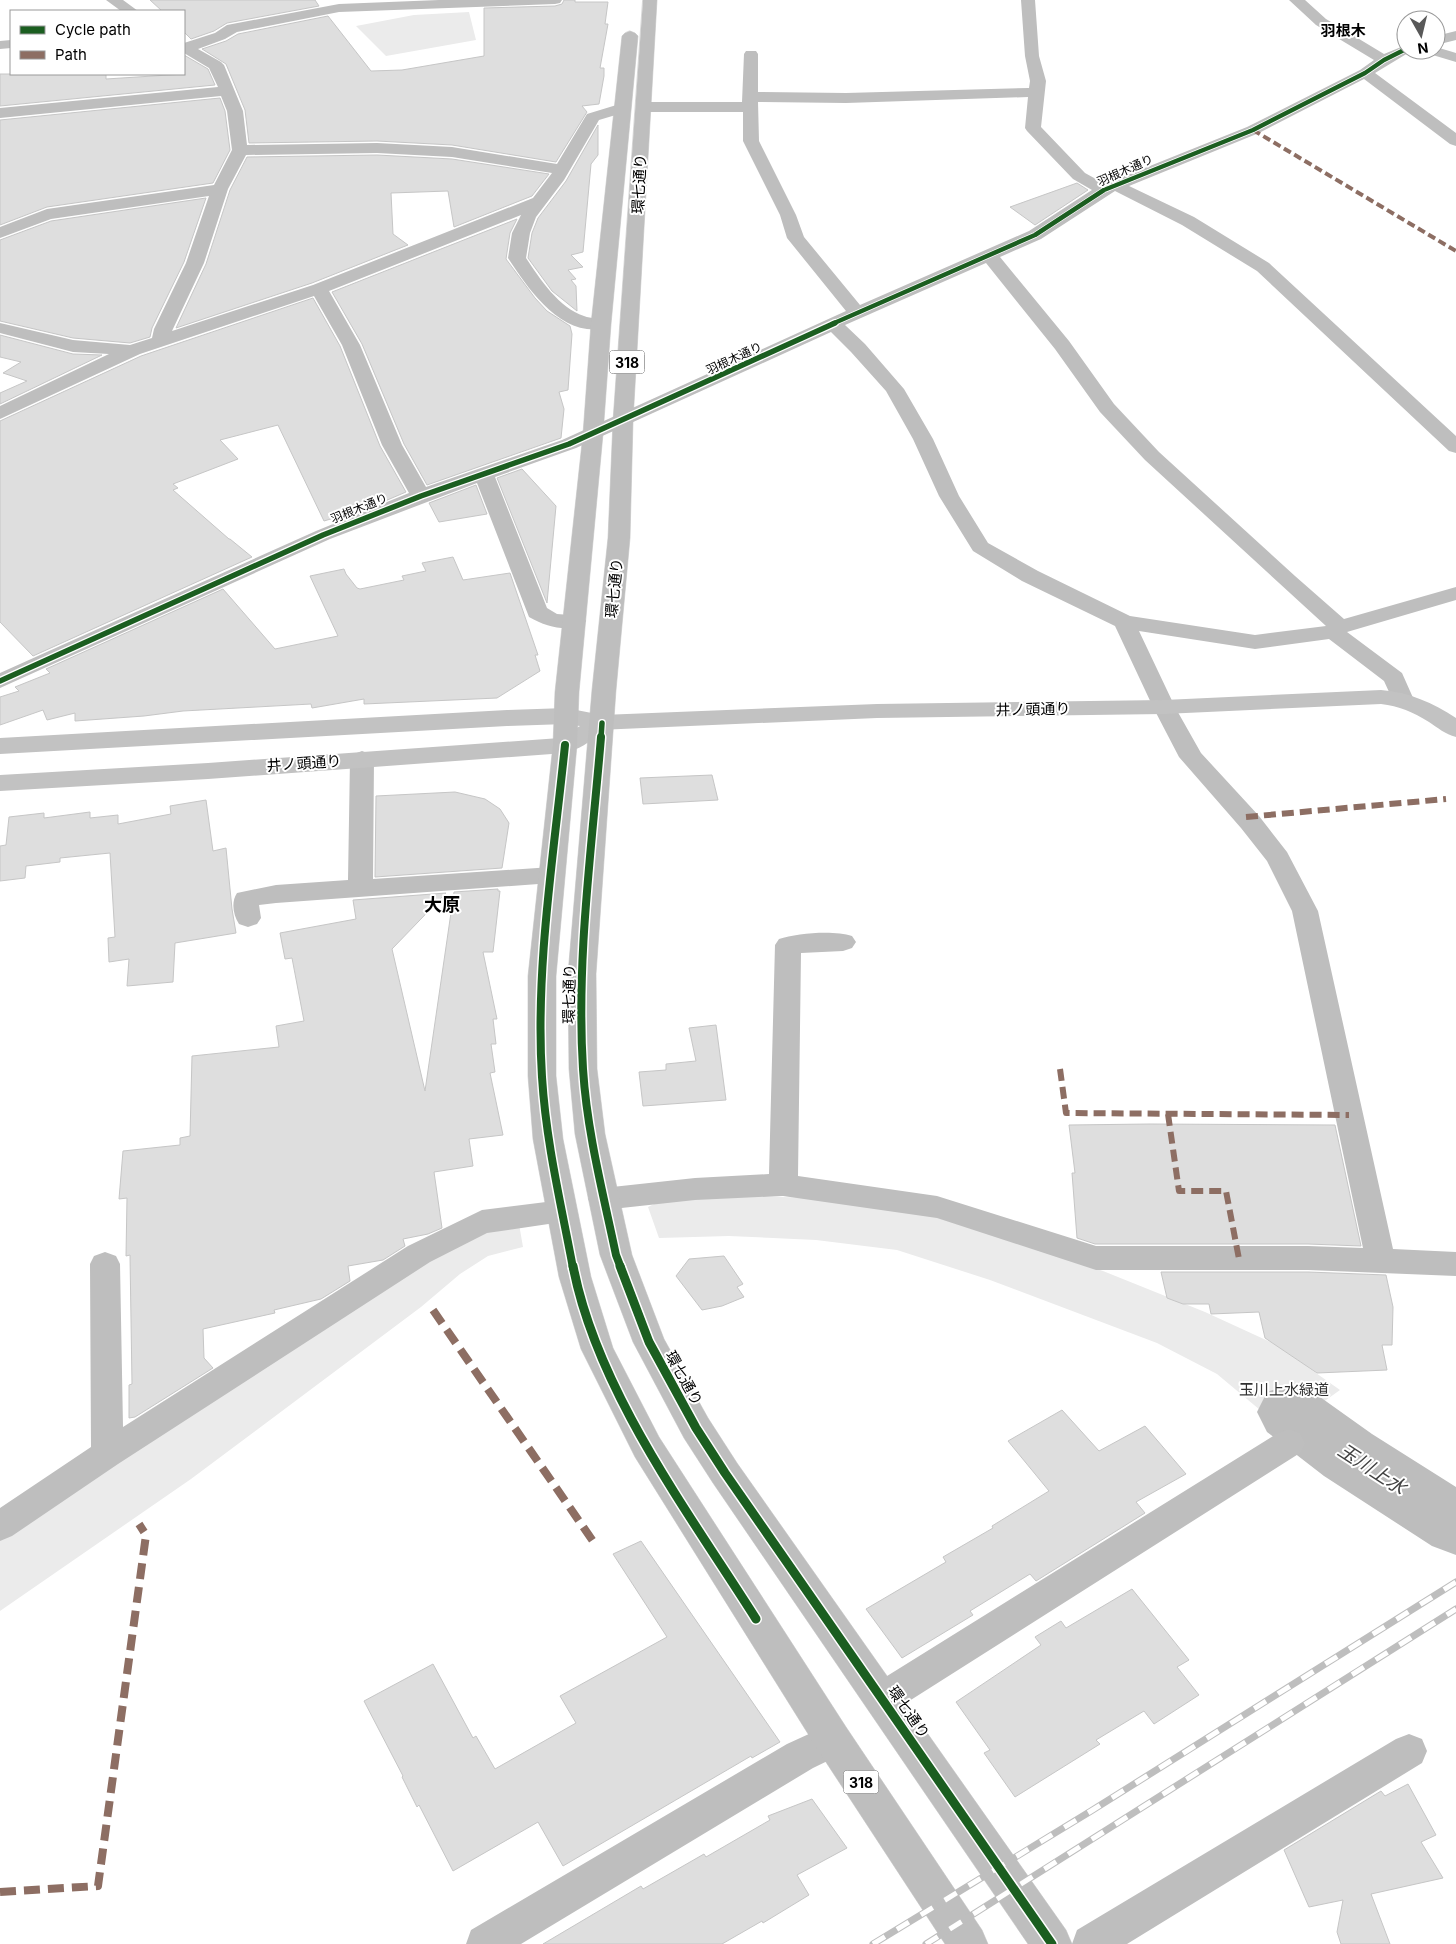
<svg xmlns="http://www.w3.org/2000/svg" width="1456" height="1944" viewBox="0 0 1456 1944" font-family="Inter,'Noto Sans JP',sans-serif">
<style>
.green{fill:#ebebeb}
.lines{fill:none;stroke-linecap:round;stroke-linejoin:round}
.river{fill:#bdbdbd;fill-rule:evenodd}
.building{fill:#dedede;stroke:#c6c6c6}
.primary-casing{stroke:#dbdbdb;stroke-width:1}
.minor{fill:#bebebe;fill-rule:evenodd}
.secondary{fill:#c2c2c2;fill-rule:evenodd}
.primary{fill:#bebebe;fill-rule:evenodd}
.rail-casing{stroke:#bebebe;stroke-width:7}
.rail{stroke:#fff;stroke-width:5;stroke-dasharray:14;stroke-linecap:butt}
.quiet-far2{stroke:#8d6e63;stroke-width:4;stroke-dasharray:8 4;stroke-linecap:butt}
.quiet-far1{stroke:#8d6e63;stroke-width:6;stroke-dasharray:12 6;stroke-linecap:butt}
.quiet{stroke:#8d6e63;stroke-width:8;stroke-dasharray:16 8;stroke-linecap:butt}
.cycleway-far3-casing{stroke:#fff;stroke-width:6}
.cycleway-far2-casing{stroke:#fff;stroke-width:8}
.cycleway-far1-casing{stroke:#fff;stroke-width:11}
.cycleway-casing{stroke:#fff;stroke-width:12}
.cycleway-far3{stroke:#1b5e20;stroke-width:4.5}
.cycleway-far2{stroke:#1b5e20;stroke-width:5.5}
.cycleway-far1{stroke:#1b5e20;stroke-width:8}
.cycleway{stroke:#1b5e20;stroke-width:9}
.labels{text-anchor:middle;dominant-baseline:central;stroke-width:4;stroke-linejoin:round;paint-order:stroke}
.far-street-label{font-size:12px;fill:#000;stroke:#fff}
.shield{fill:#fff;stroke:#4c4c4c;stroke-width:1}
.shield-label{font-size:14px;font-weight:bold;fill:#000}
.far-quarter-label{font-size:15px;font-weight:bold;fill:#000;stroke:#fff}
.street-label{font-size:15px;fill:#000;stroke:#fff}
.park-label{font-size:15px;fill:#313131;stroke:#fff}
.quarter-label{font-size:18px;font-weight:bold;fill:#000;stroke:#fff}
.near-water-label{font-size:19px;font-style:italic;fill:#424242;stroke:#fff}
</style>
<rect width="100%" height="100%" fill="#fff"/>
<!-- green -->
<path class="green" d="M469 12 476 40 386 56 356 26 414 15Z
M744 1196 819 1198 910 1209 991 1232 1103 1271 1205 1312 1275 1344 1340 1390 1284 1430 1217 1374 1157 1343 990 1280 897 1250 816 1240 729 1236 659 1238 648 1207 658 1202Z
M519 1224 523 1247 488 1256 460 1274 421 1307 191 1479 0 1611V1538L414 1270 488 1230Z"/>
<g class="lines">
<!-- river -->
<path class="river" d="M1290 1384 1313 1392 1372 1434 1456 1487V1555L1432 1546 1324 1476 1267 1432 1257 1412 1267 1392Z"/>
</g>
<!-- building -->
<path class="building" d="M150 0H315L319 6 227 23 214 31 191 39 184 32V11H162Z
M564 0H575V2H608L605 24H608L600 68H604V76L599 104 582 106 587 112 556 162 452 145 377 141 249 143 245 110 226 64 202 49 226 41 238 34 328 16 371 71 402 70 484 56V8L555 6 562 4Z
M184 55 208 69 215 85 0 106V74H106V79L184 74Z
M220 98 225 111 230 150 213 183 47 207 0 225V120Z
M598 125V155L591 164 583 252 571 255 583 267 568 270 576 279 571 280 576 286 577 311 552 291 528 258 532 233 538 218 566 181Z
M377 155 452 159 549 174 532 196 454 227 448 191 391 193 393 234 408 245 312 283 176 328 206 264 230 190 247 157Z
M1077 183 1088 190 1035 225 1010 207Z
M206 198 184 262 152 328 150 337 130 343 73 338 0 321V240L51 221Z
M517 219 510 233 506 259 535 298 547 311 570 326 572 334 568 390 559 392 564 409 561 438 427 485 404 444 362 344 332 292Z
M313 298 340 346 380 446 406 492 371 507 324 521 278 425 220 440 238 459 173 484 178 488 173 490 229 539H230L252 557 33 656 0 622V421L141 356Z
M0 335 73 354 102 355 0 404V393L27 381 3 373 21 362 0 357Z
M522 469 556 506 547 603 497 478Z
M476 485 487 514 439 522 429 503Z
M453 557 463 580 510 573 538 655H535L540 671 497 698 364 704V699L312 708 311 704 183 711 144 716 75 721V713L47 720 43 710 0 725V697L19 691 15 687 50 673 46 669 223 589 275 649 338 636 310 576 344 569 346 574 357 588 360 589 404 580 402 576 426 571 422 563Z
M712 775 718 800 643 804 640 778Z
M455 792 485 799 500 809 509 823 502 868 375 877 376 796Z
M206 800 213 851 226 848 232 909 236 933 175 943 173 982 127 986 129 959 109 962 108 938 115 937 110 853 60 858V862L26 866 25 878 0 881V846L6 845 9 817 44 813V818L90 812V818L118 815V824L171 814 170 806Z
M498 889V891H500L493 952H483L497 1019H493L496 1044H491L495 1072 490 1073 503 1135 469 1139 473 1166 434 1172 442 1228 428 1234 403 1239 405 1246 383 1260 348 1266 350 1281 321 1299 274 1310 275 1313 203 1329 204 1358 213 1368 135 1417 129 1418V1385L132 1384 130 1255 126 1256 127 1198 119 1199 123 1151 180 1145V1138L190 1136 192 1056 279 1047 276 1026 304 1021 292 958 285 959 280 933 356 919 353 900 446 893 392 949 425 1091 454 892Z
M716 1025 726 1100 643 1106 639 1072 666 1070V1064L696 1061 689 1028Z
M1150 1124 1335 1125 1361 1246 1308 1244H1095L1077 1238 1072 1173H1075L1069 1125Z
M724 1256 743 1284 737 1287 744 1297 722 1306 702 1310 676 1276 689 1259Z
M1161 1272H1308L1386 1275 1393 1307 1392 1345H1382L1387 1370 1317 1373 1265 1338 1259 1312 1211 1314 1209 1304H1183L1167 1298Z
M1062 1410 1099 1451 1145 1426 1186 1474 1136 1502 1145 1513 1036 1581 1030 1574 970 1611 973 1615 902 1658 866 1609 946 1562 943 1557 993 1528 992 1526 1049 1491 1008 1441Z
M641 1541 780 1742 752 1758 751 1756 563 1866 538 1822 453 1871 419 1805 417 1807 402 1777 403 1776 364 1701 433 1664 473 1738 476 1736 495 1769 576 1723 560 1696 667 1637 613 1554Z
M1132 1589 1189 1660 1177 1667 1199 1695 1154 1724 1144 1711 1096 1740 1100 1744 1015 1797 984 1753 990 1750 956 1702 1041 1645 1035 1637 1061 1621 1066 1628Z
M1408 1784 1436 1835 1421 1842 1443 1878 1371 1894 1390 1944H1341L1337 1932 1343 1900 1309 1907 1284 1850 1381 1791 1385 1796Z
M812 1799 847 1848 797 1875 809 1895 763 1923 762 1921 722 1944H543L641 1886 643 1889 704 1854 706 1857 770 1820 768 1816Z"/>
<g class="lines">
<defs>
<path id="primary" d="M643 0H657L633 421 630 538 616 690 596 974 597 1069 605 1134 632 1255 664 1339 708 1418 737 1463 1066 1930 1072 1944H1028L713 1483 684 1438 633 1342 600 1255 575 1134 569 1069 568 974 592 690 608 538 613 421Z
M630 31 635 33 638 36 611 324 603 434 579 692 577 745 556 976V1076L563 1139 591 1277 613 1348 659 1437 846 1727 982 1930 988 1944H945L820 1753 635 1457 581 1349 559 1277 533 1139 528 1076V976L553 745 555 692 583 434 591 324 622 36 625 33Z"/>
</defs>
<!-- primary casing -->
<use href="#primary" class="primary-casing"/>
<!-- minor -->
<path class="minor" d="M106 0H123L138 11H121Z
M439 0H562L560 3 555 4 339 12 237 32 225 39 198 49 221 62 224 65 243 111 247 145 377 143 452 147 557 164 587 114 623 103 629 105 631 108 629 111 599 120 564 180 536 217 530 233 526 258C540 279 559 308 584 316 591 319 600 318 607 320L610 324 607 328C562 339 529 290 508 258L512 233 521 215 329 291 360 345 402 445 426 487 562 440 846 311 787 238 780 215 743 141V112H645L639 110 637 107 639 104 645 102H742L744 54 746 51H756L758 54V92L846 93 1029 88 1030 81 1025 56 1021 0H1035L1039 56 1046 81 1041 127 1085 173 1105 184 1247 127 1360 70 1374 60 1316 25 1289 0H1305L1326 19 1384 54 1406 45V50H1413L1375 73 1456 133V146L1450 144 1364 79 1259 133 1129 186 1194 217 1269 263 1456 436V453L1449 451 1257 271 1182 225 1115 191 1041 239 1000 257 1069 341 1114 404 1159 452 1295 576 1344 619 1456 587V600L1347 632 1402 673 1414 700 1411 705 1403 707 1395 705 1384 681 1329 639 1255 649 1139 631 1175 707 1201 753 1259 816 1287 852 1318 911 1393 1249 1456 1252V1276L1308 1270H1096L937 1218 783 1196 695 1200 603 1210 593 1207 588 1199 593 1191 603 1188 695 1178 769 1174 775 945 779 939C797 933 834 930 852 936L856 942 852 948 843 951 801 953 798 1176 937 1196 1096 1246H1308L1363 1248 1292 911 1267 861 1241 828 1179 757 1153 707 1115 626 1022 581 973 551 939 496 913 439 886 391 851 352 831 332 576 448 495 477 547 608 557 614 583 616 586 621 583 626C563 631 547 627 529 617L477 483 330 539 0 688V673L316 531 409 493 382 445 342 345 314 296 140 354 0 419V406L109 354 73 352 0 333V323L73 340 130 345 152 338 154 329 186 263 209 196 51 219 0 238V227L47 209 214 185 232 150 227 111 221 96 0 118V108L218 87 209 68 184 53V43L215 33 227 25 339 4ZM1028 97 1025 128 1027 131 1073 179 1092 190 1029 231 860 305 804 237 796 215 759 141 758 102 846 103ZM377 153 452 157 552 173 533 198 313 285 172 331 204 263 228 189 246 155ZM986 263 1055 349 1100 412 1145 460 1326 626 1255 635 1130 616 1038 571 988 543 959 496 933 439 904 389 865 344 845 325Z
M1456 31V40L1436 45V36Z
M11 40V48L0 49V41Z
M1436 47 1456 53V62L1426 53 1424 50H1436Z
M362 751 370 754 374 759 373 879 552 867 561 869 565 875 561 881 552 883 276 903 259 905 261 918 257 924 248 927 239 924C233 915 231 902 237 893L276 885 348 880 350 759 354 754Z
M562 1200 572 1203 577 1211 572 1219 562 1222 487 1233 430 1262 118 1464 12 1536 0 1541V1508L91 1447 90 1264 94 1256 105 1252 116 1256 120 1264 123 1427 408 1246 482 1210Z
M1289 1429 1300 1433 1305 1443 1300 1453 895 1710 883 1715 871 1710 865 1698 871 1686 1278 1433Z
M833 1723 846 1728 851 1740 846 1752 813 1768 521 1944H466L471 1930 787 1744Z
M1409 1734 1422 1739 1427 1751 1422 1763 1127 1944H1072L1077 1930 1396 1739Z"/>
<!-- secondary -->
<path class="secondary" d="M1381 690C1409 692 1433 703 1456 718V737C1445 734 1438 728 1429 722 1413 712 1399 706 1381 704L1164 714 877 718 598 730 599 732C592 742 577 750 565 753L208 779 0 791V775L208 763 560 738 580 726 566 724 507 726 0 754V738L507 710 566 708 602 715 877 704 1164 700Z"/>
<!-- primary -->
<use href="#primary" class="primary"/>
<defs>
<path id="rail" d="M873 1944 1091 1811 1456 1582
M926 1944 1456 1609"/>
</defs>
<!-- rail casing -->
<use href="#rail" class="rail-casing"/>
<!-- rail -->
<use href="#rail" class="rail"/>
<!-- quiet-far2 -->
<path class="quiet-far2" d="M1253 130 1456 251"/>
<!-- quiet-far1 -->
<path class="quiet-far1" d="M1246 817 1446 799
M1060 1069 1066 1113 1349 1115
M1168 1114 1179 1191H1226L1239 1259"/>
<!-- quiet -->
<path class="quiet" d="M433 1310 595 1544
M0 1892 98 1886 146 1535 139 1524"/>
<defs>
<path id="cycleway-far3" d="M832 324 1035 235 1104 190 1253 130 1365 73 1384 60 1406 49"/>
<path id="cycleway-far2" d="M0 681 323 535 421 496 569 444 835 323
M601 738 602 723"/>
<path id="cycleway-far1" d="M601 737C592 847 576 959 583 1069 587 1132 603 1193 616 1255L621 1268
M565 745C554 853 535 969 542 1077 546 1142 561 1204 573 1268"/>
<path id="cycleway" d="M573 1266C597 1391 689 1513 756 1619
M620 1266 649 1342 696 1428 725 1473 1052 1944"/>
</defs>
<!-- cycleway-far3 casing -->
<use href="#cycleway-far3" class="cycleway-far3-casing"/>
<!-- cycleway-far2 casing -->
<use href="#cycleway-far2" class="cycleway-far2-casing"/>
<!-- cycleway-far1 casing -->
<use href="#cycleway-far1" class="cycleway-far1-casing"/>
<!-- cycleway casing -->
<use href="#cycleway" class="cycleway-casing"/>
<!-- cycleway-far3 -->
<use href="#cycleway-far3" class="cycleway-far3"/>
<!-- cycleway-far2 -->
<use href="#cycleway-far2" class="cycleway-far2"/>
<!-- cycleway-far1 -->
<use href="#cycleway-far1" class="cycleway-far1"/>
<!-- cycleway -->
<use href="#cycleway" class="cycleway"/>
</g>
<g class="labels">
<!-- far-street labels -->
<g class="far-street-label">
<text transform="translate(1125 170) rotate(-24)">羽根木通り</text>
<text transform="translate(734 358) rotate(-25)">羽根木通り</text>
<text transform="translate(359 508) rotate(-22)">羽根木通り</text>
</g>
<!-- shield labels -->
<g class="shield">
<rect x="609.5" y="350.5" width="35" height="23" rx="4"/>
<rect x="843.5" y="1770.5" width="35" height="23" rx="4"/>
</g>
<g class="shield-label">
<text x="627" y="362">318</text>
<text x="861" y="1782">318</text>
</g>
<!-- far-quarter labels -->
<g class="far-quarter-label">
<text x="1343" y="30">羽根木</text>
</g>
<!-- street labels -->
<g class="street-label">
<text transform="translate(639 184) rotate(-87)">環七通り</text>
<text transform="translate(614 588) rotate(-84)">環七通り</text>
<text transform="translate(1033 709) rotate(-1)">井ノ頭通り</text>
<text transform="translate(304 763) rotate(-4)">井ノ頭通り</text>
<text transform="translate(569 994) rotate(-89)">環七通り</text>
<text transform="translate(684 1378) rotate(61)">環七通り</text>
<text transform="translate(909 1712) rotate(55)">環七通り</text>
</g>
<!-- park labels -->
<g class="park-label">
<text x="1284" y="1389">玉川上水緑道</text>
</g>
<!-- quarter labels -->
<g class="quarter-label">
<text x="442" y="904">大原</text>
</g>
<!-- near-water labels -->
<g class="near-water-label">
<text transform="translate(1372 1469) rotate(33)">玉川上水</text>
</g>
</g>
<!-- legend -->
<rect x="10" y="10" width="175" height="65" fill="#ffffff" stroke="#999999"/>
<rect x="20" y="26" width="25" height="8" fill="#1b5e20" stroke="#999999"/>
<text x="55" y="35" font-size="15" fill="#000000">Cycle path</text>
<rect x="20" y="51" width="25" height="8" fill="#8d6e63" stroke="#999999"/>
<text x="55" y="60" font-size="15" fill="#000000">Path</text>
<!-- north arrow -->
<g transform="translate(1421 35) rotate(172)"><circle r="24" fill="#ffffff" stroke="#999999"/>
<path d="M0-4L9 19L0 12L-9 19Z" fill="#595959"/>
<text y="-8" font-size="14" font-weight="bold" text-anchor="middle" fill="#000000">N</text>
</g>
</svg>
